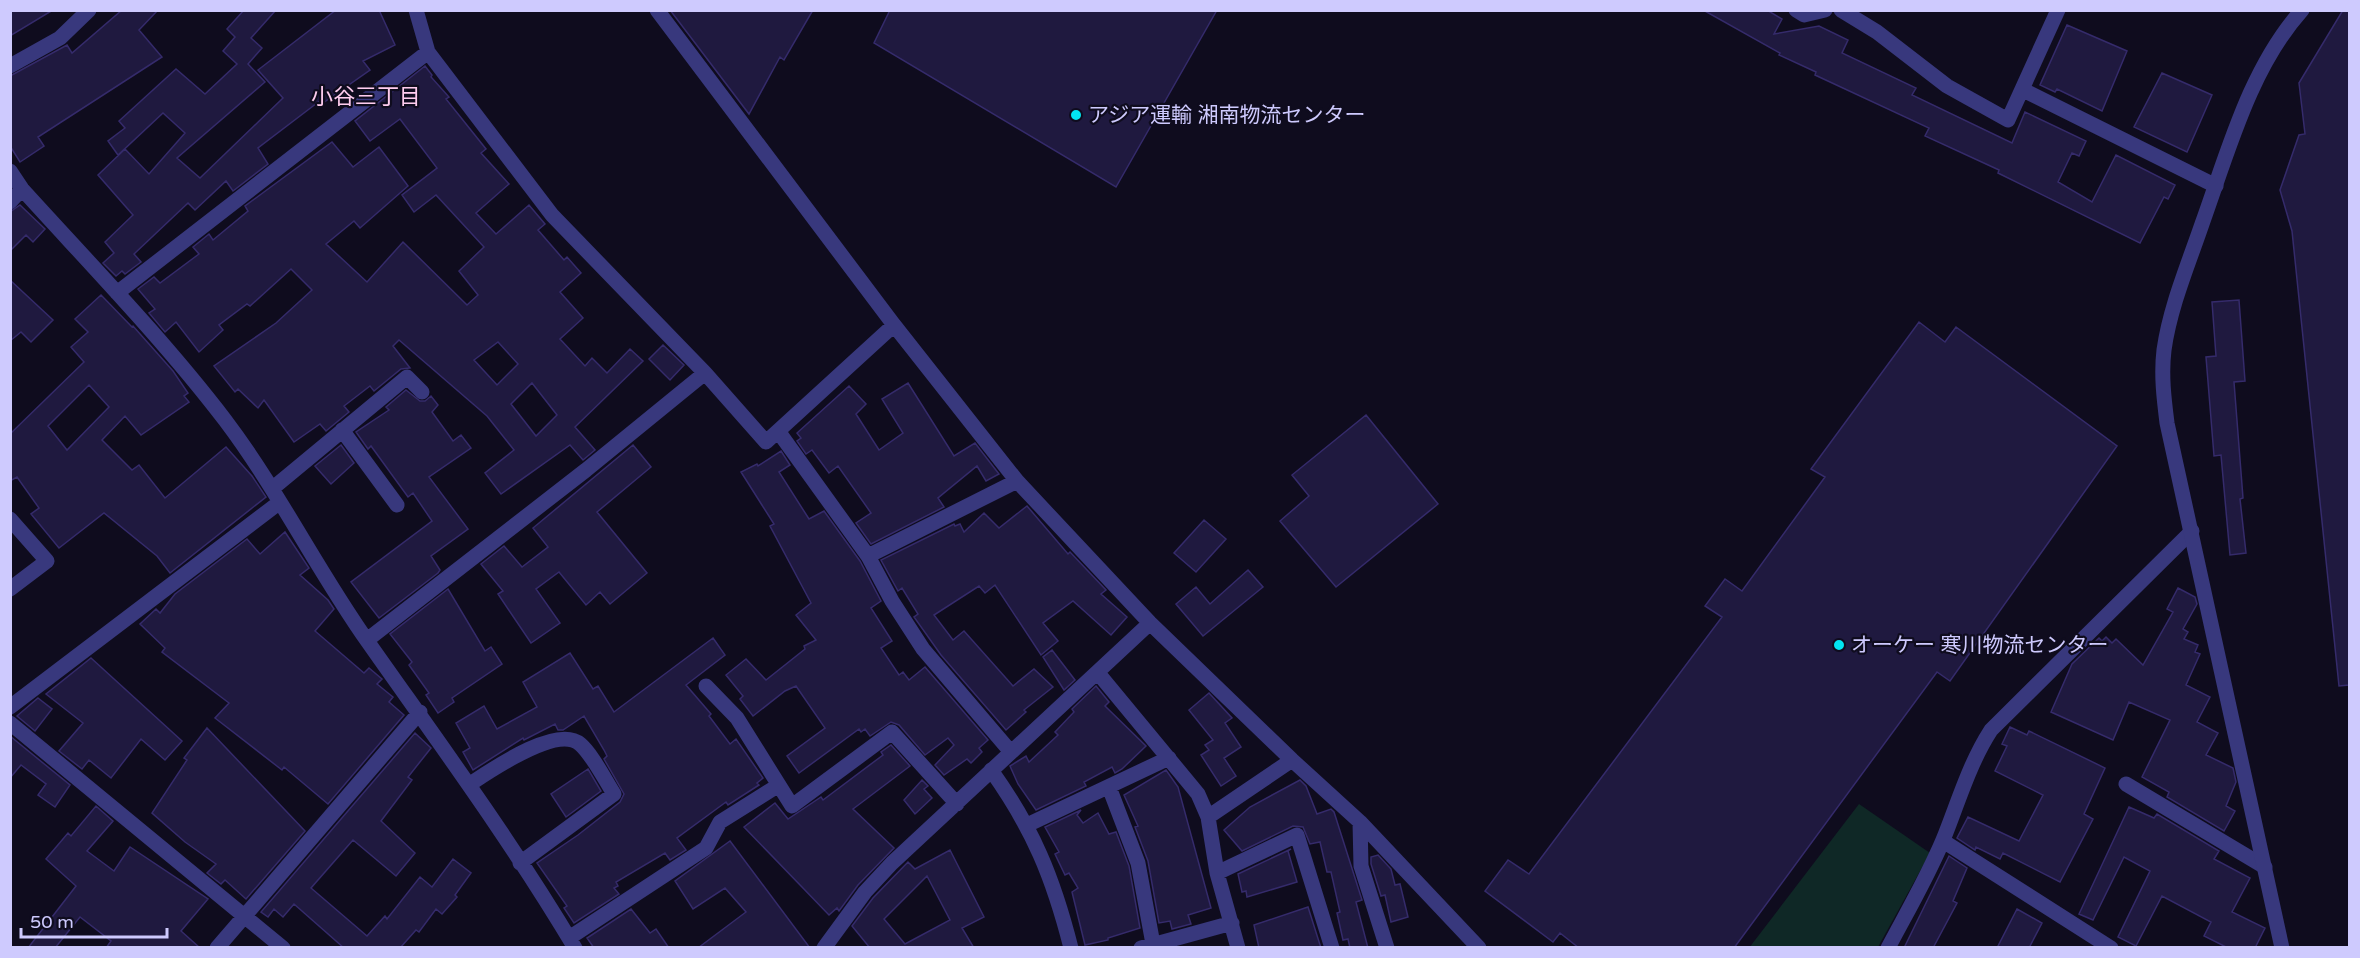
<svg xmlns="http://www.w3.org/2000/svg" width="2360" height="958" viewBox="0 0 2360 958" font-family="'Varela Round','Noto Sans JP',sans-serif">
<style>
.green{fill:#0f2826}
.building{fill:#1f193f;stroke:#352b6b;stroke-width:1.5;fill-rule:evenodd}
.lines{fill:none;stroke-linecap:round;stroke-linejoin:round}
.minor{stroke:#38387d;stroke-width:15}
.tertiary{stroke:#38387d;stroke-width:15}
.poi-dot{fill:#02e4f2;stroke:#0f0c1e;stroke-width:2}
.labels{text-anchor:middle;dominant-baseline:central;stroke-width:4.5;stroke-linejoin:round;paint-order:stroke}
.poi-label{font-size:21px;fill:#cecafe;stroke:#0f0c1e;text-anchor:start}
.neighbourhood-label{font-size:22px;fill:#feccee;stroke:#0f0c1e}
</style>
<rect width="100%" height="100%" fill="#0f0c1e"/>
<!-- green -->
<path class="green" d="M1859 804 1930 853 1878 947 1749 948Z"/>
<!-- building -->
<path class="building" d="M10 10H53L10 36Z
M122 10H158L139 30 162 57 38 137 44 146 20 162 10 146V76L67 45 72 53Z
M244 10H276L251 38 262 48 248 64 265 82 177 158 200 178 283 98 258 70 336 10H379L395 45 363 61 370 70 323 103 321 100 258 148 268 164 233 191 226 181 195 210 188 203 134 254 141 262 125 274 122 271 116 276 103 263 114 253 105 242 133 215 98 175 125 149 149 174 185 133 163 113 118 155 108 141 125 128 119 121 176 69 205 94 237 64 223 51 235 37 227 29Z
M670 10H813L784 60 780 57 749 114Z
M890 10H1217L1116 187 874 43Z
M1703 10H1767L1782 19 1774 34 1819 26 1848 40 1842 53 1916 88 1912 95 2012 143 2025 112 2086 141 2079 156 2072 153 2058 182 2092 202 2116 155 2175 185 2168 199 2164 197 2140 243 1998 173 1999 170 1925 136 1929 128 1815 75 1816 72 1779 55 1780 53Z
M2343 10H2349V685L2339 686 2292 231 2280 190 2299 135 2305 134 2299 83Z
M2067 25 2127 51 2102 111 2057 89 2055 92 2040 85Z
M425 66 432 75 431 77 449 97 446 99 486 149 481 153 509 184 476 213 496 234 529 205 545 224 538 230 564 260 567 257 581 273 560 292 583 318 560 339 585 366 592 358 607 373 630 349 643 361 575 427 595 450 583 460 570 445 501 494 485 473 514 450 487 416 399 340 393 346 410 368 401 369 374 391 370 386 344 406 349 412 326 431 320 424 294 442 264 400 258 408 238 389 235 392 214 366 276 323 312 290 291 269 250 306 247 304 219 325 223 330 199 352 176 322 165 332 149 313 155 309 138 289 154 277 160 283 199 254 193 247 209 234 213 240 248 211 245 206 332 142 353 167 379 147 408 186 360 228 354 221 326 244 367 282 403 242 467 305 478 295 459 271 484 247 436 195 414 212 402 195 437 168 400 119 370 141 355 121ZM498 342 518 364 497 385 474 360ZM532 383 557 415 536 436 511 404Z
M2162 73 2212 95 2187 152 2134 127Z
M20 205 45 229 33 242 26 235 10 251V212Z
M10 280 53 320 31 342 21 332 10 341Z
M101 295 132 327 133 326 173 371 188 393 184 396 189 402 141 435 125 416 102 440 132 470 139 465 165 498 226 447 252 476 266 497 170 573 157 556 104 513 59 548 31 514 39 508 17 477 10 481V434L84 362 71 347 88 332 75 319ZM89 385 109 407 67 450 48 426Z
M2239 300 2245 381 2234 382 2243 498 2240 499 2246 553 2230 555 2221 455 2214 456 2206 357 2216 356 2212 302Z
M1919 322 1945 342 1956 327 2117 446 1950 681 1937 672 1734 948H1579L1560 933 1553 942 1485 891 1508 860 1529 874 1722 617 1705 606 1725 579 1742 591 1825 477 1811 469Z
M663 345 684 365 670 380 649 359Z
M908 383 954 456 975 443 999 474 986 481 977 466 938 498 944 507 871 544 856 523 871 513 838 466 829 473 812 450 806 454 797 441 801 438 797 433 849 386 866 404 856 414 879 450 903 433 882 399Z
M406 390 420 401H425L431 396 438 405 432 412 453 441 461 435 471 448 429 477 468 529 431 556 440 570 438 573 379 618 351 582 432 521 413 493 408 497 371 446 368 449 356 432 389 410 386 407Z
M1366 415 1438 504 1336 587 1280 521 1309 496 1292 475Z
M341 445 354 463 331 484 315 466Z
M633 445 651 467 597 512 647 573 610 604 600 592 586 605 559 572 536 589 560 623 531 643 498 594 503 591 481 564 504 546 522 567 548 547 533 528Z
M781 451 790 465 779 472 809 519 824 511 860 561 881 601 871 608 892 641 881 648 899 675 903 672 909 680 925 667 988 740 979 748 982 752 971 763 967 759 944 775 935 765 954 745 948 738 925 755 899 725 891 722 870 736 865 729 861 732 859 729 799 773 787 756 825 728 796 686 785 691 753 716 740 699 743 696 726 675 746 659 766 680 805 649 804 646 816 640 796 615 811 603 770 526 774 524 741 472 757 464 758 466Z
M1027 506 1068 554 1070 552 1106 590 1101 594 1127 617 1111 635 1073 601 1043 623 1058 641 1041 655 995 585 985 593 979 586 934 615 953 640 964 631 1013 686 1034 669 1053 687 1024 710 1026 712 1006 730 941 655 914 617 918 614 902 588 898 591 881 560 954 524 955 526 960 524 964 532 984 513 999 528Z
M1204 520 1226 539 1196 572 1174 553Z
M285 532 309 568 300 575 328 600 334 609 315 631 364 673 369 668 382 679 377 684 393 697 389 702 404 715 328 804 284 767 282 770 215 718 229 703 162 652 165 648 140 624 156 609 160 613 175 594 247 539 260 554Z
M1248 570 1263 587 1203 636 1176 604 1196 587 1210 604Z
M2178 588 2195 597 2197 604 2183 629 2188 632 2184 639 2198 645 2195 652 2200 654 2186 685 2210 697 2197 722 2218 733 2206 755 2233 768 2236 782 2226 806 2235 811 2224 831 2167 797 2169 792 2142 777 2170 720 2129 702 2113 740 2051 712 2072 664 2099 638 2102 641 2106 637 2112 643 2116 639 2143 665 2173 612 2167 609Z
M448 589 485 651 491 647 502 664 452 698 454 702 438 713 426 695 429 693 409 665 412 662 390 634Z
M713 638 725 655 686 685 711 714 709 716 730 744 736 739 763 778 757 783 759 785 728 805 726 802 677 838 686 850 670 860 665 853 616 882 618 886 614 888 619 894 574 923 564 908 567 906 537 863 578 835 620 802 624 794 604 759 607 756 604 750 584 716 563 730H558L555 724 524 740 523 738 473 770 463 752 470 748 456 723 484 706 497 729 537 707 523 682 570 653 593 689 598 686 614 712Z
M1052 650 1075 680 1064 690 1043 657Z
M91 658 182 741 165 760 141 739 111 778 89 760 82 769 59 751 83 723 46 694Z
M1096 686 1109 702 1105 706 1146 746 1122 769 1115 773 1112 767 1084 782 1086 786 1036 810 1018 784 1010 766 1026 756 1029 762 1058 735 1055 732 1074 712 1072 709Z
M1209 693 1232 718 1225 723 1241 747 1224 758 1236 776 1221 786 1201 755 1209 750 1205 745 1213 740 1189 710Z
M38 698 52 709 35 731 17 716Z
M2010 727 2027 735 2029 731 2105 768 2084 814 2093 819 2060 882 2003 853 2000 859 1976 847 1975 850 1957 838 1968 817 2019 841 2043 795 1995 771 2007 746 2002 744Z
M207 728 305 831 246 899 225 880 221 884 207 873 216 864 185 842 152 813 187 760 184 758Z
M415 733 431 748 408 777 412 780 381 821 415 853 396 876 353 840 311 888 367 936 385 916 387 919 420 877 432 887 453 859 471 873 455 895 457 897 442 914 436 909 419 932 416 930 400 948H344L294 904 283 917 274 909 268 917 261 912Z
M10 736 70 785 55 807 38 795 46 784 21 765 10 778Z
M891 745 910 766 853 809 894 848 858 885 839 911 837 908 829 915 744 827 775 803 788 819 821 797 823 800 883 755 881 752Z
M588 769 601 791 566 817 551 794Z
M1166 770 1178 787 1211 908 1188 915 1191 924 1172 929 1170 921 1159 923 1148 861 1135 827 1138 826 1124 795Z
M922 780 928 786 924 789 932 798 915 814 904 800Z
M1300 780 1306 786 1317 814 1331 809 1334 812 1362 900 1356 902 1368 948H1350L1348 939 1343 940 1337 913 1340 912 1331 872H1327L1320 842 1310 844 1303 827 1293 826 1242 851 1224 830 1250 807Z
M96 806 113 821 87 851 114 871 130 847 208 899 181 931 200 948H106L111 941 80 917 55 948H28L76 886 46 859 68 833 71 836Z
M2129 807 2154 818 2157 814 2219 851 2214 859 2250 878 2232 912 2265 928 2255 948H2228L2204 936 2211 922 2162 896 2136 946 2118 937 2150 871 2124 857 2093 920 2079 914Z
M1081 810 1077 815 1083 823 1098 813 1109 834 1116 832 1129 866 1140 928 1108 938V940L1085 945 1072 892 1078 888 1069 873 1065 875 1055 854 1059 852 1045 827Z
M730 841 810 948H698L746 912 725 888 693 909 675 881Z
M1291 849 1288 851 1297 882 1247 897 1246 891 1242 892 1238 874Z
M950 850 984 917 962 928 974 948H870L852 926 873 898 908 862 915 869ZM927 876 950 920 905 944 884 919Z
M1378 855 1391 869 1395 885 1400 884 1408 917 1391 922 1385 895 1381 896 1371 864V857Z
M1949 856 1967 868 1953 901 1957 903 1933 948H1904Z
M1308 907 1321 948H1259L1254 925Z
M631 909 650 933 656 929 669 948H594L587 938Z
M2017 909 2042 923 2029 948H1997Z"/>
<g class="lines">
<!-- minor -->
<path class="minor" d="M416 10 428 52 552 215 705 373 766 442 894 325
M657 10 894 325 1017 481 1150 623 1292 760 1360 822 1479 948
M1796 10 1804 15 1825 10
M1841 10 1877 32 1947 86 2008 120 2058 10
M10 66 60 38 89 10
M2023 90 2216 186
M10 171 22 189C90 264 163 339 225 420 278 490 317 570 368 642 439 743 512 842 575 948
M10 202 22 189
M117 293 428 52
M342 430 397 505
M778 431 868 556 892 601 923 649 1010 751
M273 488 407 377 422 392
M10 519 47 561 10 589
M868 556 1017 481
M367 640 586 470 705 373
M1098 673 1198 794 1208 817 1217 873 1238 948
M706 686 737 718 792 806 892 732 957 804
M10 707 280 502
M10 723 283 948
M991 770C1033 829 1053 877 1071 948
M470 784C490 771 557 724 580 744 592 754 605 780 614 794L520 863
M2126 784 2265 867
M1109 787 1138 863 1153 944
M1208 817 1292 760
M1360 822 1361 866 1387 948
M1027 825 1169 758
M1943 841 2111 948
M1217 873 1297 835 1332 948
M569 938 706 848 720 822 779 785
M217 948 420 712
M824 948 865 892 892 863 1150 623
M1141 948 1232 923
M1888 948C1907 912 1927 878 1943 840 1958 803 1969 764 1991 730L2192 531"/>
<!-- tertiary -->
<path class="tertiary" d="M2282 948 2167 423C2164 399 2161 375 2164 350 2170 307 2188 265 2202 224 2228 152 2250 68 2302 10"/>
</g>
<!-- markers -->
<g class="poi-dot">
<circle cx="1076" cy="115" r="6"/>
<circle cx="1839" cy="645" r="6"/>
</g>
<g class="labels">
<!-- poi labels -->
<g class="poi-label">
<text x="1088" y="115">アジア運輸 湘南物流センター</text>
<text x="1851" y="645">オーケー 寒川物流センター</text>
</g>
<!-- neighbourhood labels -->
<g class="neighbourhood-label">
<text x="366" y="97">小谷三丁目</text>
</g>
</g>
<!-- border -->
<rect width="2360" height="958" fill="none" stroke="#cecafe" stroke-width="24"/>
<!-- scale -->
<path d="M21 928v9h146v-9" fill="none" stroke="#cecafe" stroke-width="3"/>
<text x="30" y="928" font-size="18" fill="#cecafe" stroke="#0f0c1e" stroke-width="4.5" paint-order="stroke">50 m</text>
</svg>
